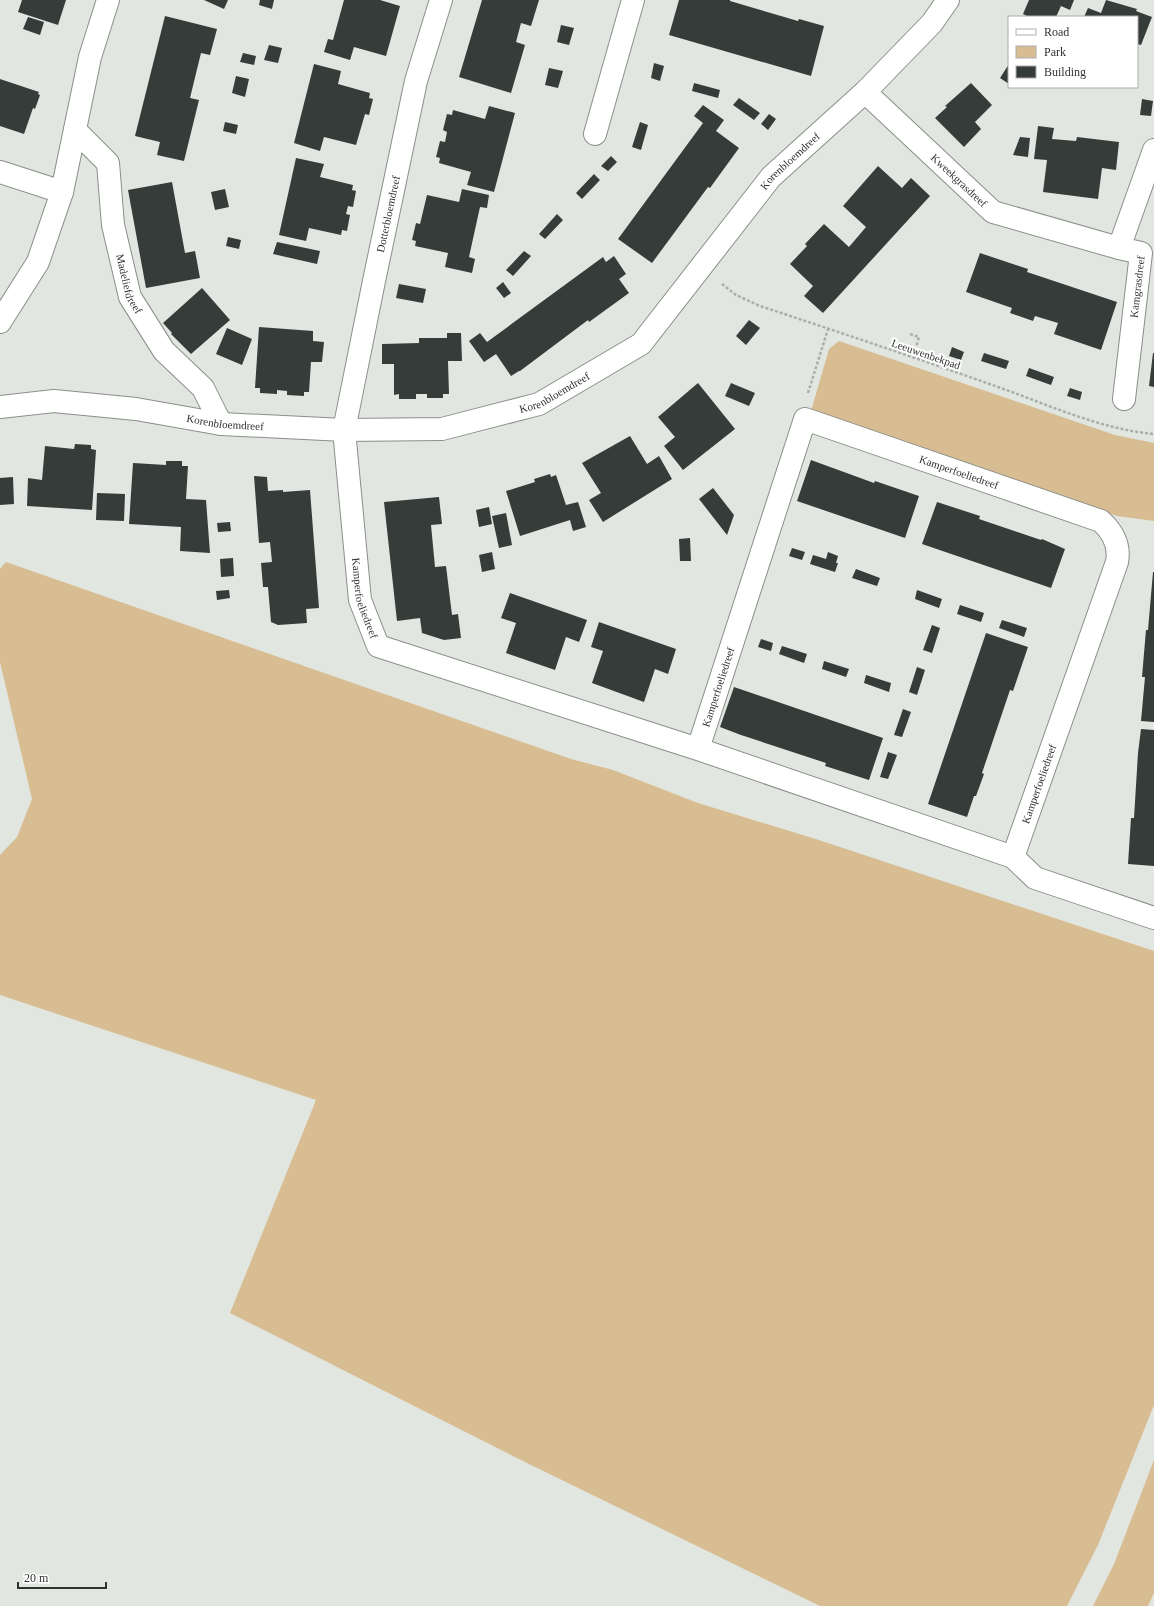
<svg xmlns="http://www.w3.org/2000/svg" width="1154" height="1606" viewBox="0 0 1154 1606" font-family="Georgia,serif">
<style>
.green{fill:#d9bd92}
.building{fill:#353c3a}
.lines{fill:none;stroke-linecap:round;stroke-linejoin:round}
.minor-casing{stroke:#8a8f89;stroke-width:24}
.path{stroke:#abafaa;stroke-width:2.5;stroke-dasharray:3 2;stroke-linecap:butt}
.minor{stroke:#fff;stroke-width:22}
.labels{text-anchor:middle;dominant-baseline:central;stroke-width:4;stroke-linejoin:round;paint-order:stroke}
.street-label{font-size:11px;fill:#303230;stroke:#fff}
</style>
<rect width="100%" height="100%" fill="#e1e6e0"/>
<!-- green -->
<path class="green" d="M839 341 1115 435 1154 443V521L1117 516 811 411 829 349Z
M6 562 571 759 613 770 698 803 819 840 1154 951V1405L1098 1545 1067 1606H820L531 1465 230 1313 316 1100 0 995V855L17 837 32 799 0 662V569Z
M1154 1460V1593L1148 1606H1093L1114 1564Z"/>
<!-- building -->
<path class="building" d="M22 0H66L58 25 18 12Z
M204 0H228L224 9Z
M260 0H274L272 9 259 5Z
M344 0H380L400 6 386 56 354 47 350 60 324 52 328 39 333 40Z
M482 0H539L531 26 521 23 516 42 525 45 511 93 459 77Z
M679 0H730V1L798 21 799 19 824 26 811 76 669 35Z
M1029 0H1074L1070 10 1061 6 1056 17H1029L1023 14Z
M1106 0 1137 9 1136 11 1152 17 1141 45 1137 44V17H1084L1088 8 1101 13Z
M165 16 217 29 210 55 201 53 190 98 199 100 184 161 157 155 160 142 135 136Z
M28 17 44 22 40 35 23 29Z
M561 25 574 28 569 45 557 42Z
M269 45 282 48 278 63 264 60Z
M243 53 256 56 254 65 240 62Z
M654 63 664 66 660 81 651 78Z
M314 64 341 71 338 84 370 93 369 98 373 99 369 115 365 114 356 145 324 137 320 151 294 143Z
M1009 64V84L1000 78Z
M549 68 563 71 558 88 545 85Z
M236 76 249 79 245 97 232 93Z
M0 79 39 92 38 94 40 95 35 109 33 108 24 134 0 126Z
M694 83 720 90 718 98 692 91Z
M971 83 992 105 975 122 981 129 964 147 935 118 947 107 945 106Z
M739 98 760 113 754 120 733 105Z
M1142 99 1153 101 1151 116 1140 115Z
M703 105 724 120 716 131 739 148 710 188 708 187 652 263 618 239 703 123 694 116Z
M489 106 515 113 494 192 467 185 471 172 439 163 440 158 436 157 440 141 445 142 447 132 443 130 447 114 452 115 453 110 485 119Z
M769 114 776 119 768 130 761 124Z
M225 122 238 125 236 134 223 131Z
M640 122 648 125 641 150 632 147Z
M1038 126 1054 128 1052 139 1076 141 1077 137 1119 142 1116 170 1102 168 1098 199 1043 192 1047 160 1034 159Z
M1020 137 1030 138 1028 157 1013 155Z
M611 156 617 162 608 171 601 166Z
M296 158 324 164 320 177 353 185 352 190 356 191 353 207 348 206 346 214 350 215 347 231 342 230 341 235 309 228 306 241 279 235Z
M878 166 902 188 911 178 930 196 823 313 804 296 813 286 790 264 807 246 805 244 824 224 849 247 866 227 843 206Z
M594 174 600 180 582 199 576 193Z
M172 182 185 253 195 251 200 278 146 288 128 190Z
M225 189 229 207 215 210 211 192Z
M462 189 489 195 487 208 480 207 469 257 475 259 472 273 445 267 448 253 415 246 416 241 412 240 416 223 420 224 427 195 459 202Z
M557 214 563 220 545 239 539 234Z
M228 237 241 240 239 249 226 246Z
M277 242 320 251 317 264 273 254Z
M524 251 531 256 513 276 506 270Z
M980 253 1028 269 1027 272 1117 302 1101 350 1054 334 1058 323 1035 316 1033 321 1010 313 1012 308 966 292Z
M614 256 626 274 619 279 629 293 589 322 588 320 520 371H519L511 376 496 354 484 362 469 341 480 333 487 342 603 257 606 262Z
M503 282 511 293 504 298 496 288Z
M399 284 426 289 423 303 396 298Z
M202 288 230 320 191 354 171 334 172 333 163 323Z
M749 320 760 328 746 345 736 336Z
M259 327 313 331V341L324 342 322 362H311L309 392H304V396L287 395V391L277 390V394L260 393V388H255Z
M227 328 252 339 242 365 216 354Z
M447 333H461L462 361H448L449 394H443V398H427V394H416V399H399V394L394 395V364H382V344L419 343V338H447Z
M952 347 964 352 961 360 949 356Z
M984 353 1009 361 1006 369 981 361Z
M1153 353H1154V387L1149 386Z
M1029 368 1054 377 1051 385 1026 376Z
M698 383 735 429 683 470 664 446 675 437 658 417Z
M731 383 755 393 749 406 725 396Z
M1070 388 1082 392 1080 400 1067 396Z
M630 436 647 464 659 456 672 479 603 522 589 500 601 493 582 463Z
M75 444 91 445V449L96 450 92 510 27 506 28 478 42 480 45 446 74 449Z
M811 460 874 483 875 481 919 496 905 538 797 501Z
M166 461H182V466H188L186 499 206 500 210 553 180 551 181 527 129 524 133 463 166 465Z
M550 474 551 477 556 475 566 505 578 502 586 527 573 531 570 520 520 536 506 491 535 482 534 479Z
M254 476 267 477 268 491 283 490V492L310 490 319 608 306 609 307 623 278 625 271 622 268 587H263L261 563 272 562 270 542 259 543Z
M13 477 14 504 0 505V478Z
M713 488 734 515 727 535 699 499Z
M97 493 125 494 124 521 96 520Z
M439 497 442 524 431 525 435 567 446 566 452 615 458 614 461 638 444 640 422 633 420 618 397 621 384 502Z
M937 502 980 516 979 519 1041 540 1042 539 1065 549 1051 588 922 544Z
M489 507 492 524 479 527 476 510Z
M506 513 512 545 499 548 492 516Z
M230 522 231 531 218 532 217 523Z
M690 538 691 561H680L679 539Z
M792 548 805 552 802 560 789 556Z
M492 552 495 569 482 572 479 555Z
M828 552 838 556 836 563H838L835 572 810 564 813 555 826 559Z
M233 558 234 576 221 577 220 559Z
M856 569 880 578 877 586 852 578Z
M1153 572H1154V722L1141 721 1145 677H1142L1146 630H1148Z
M229 590 230 598 217 600 216 591Z
M917 590 942 599 939 608 915 599Z
M510 593 587 620 579 642 566 637 555 670 506 653 516 623 501 618Z
M960 605 984 613 981 622 957 614Z
M1002 620 1027 628 1024 637 999 628Z
M599 622 676 649 668 674 655 669 644 702 592 683 603 651 591 647Z
M932 625 940 628 932 653 923 650Z
M986 633 1028 647 1013 691 1010 690 982 773 984 774 976 796H974L967 817 928 804Z
M761 639 773 643 771 651 758 647Z
M782 646 807 654 804 663 779 654Z
M824 661 849 669 846 677 822 669Z
M917 667 925 670 917 695 909 692Z
M866 675 891 683 889 692 864 683Z
M734 687 883 738 869 780 825 766 826 763 741 735 720 727Z
M903 709 911 712 902 737 894 735Z
M1141 729 1154 730V866L1128 864 1131 818H1134L1138 753Z
M888 752 897 755 888 779 880 777Z"/>
<g class="lines">
<defs>
<g id="minor">
<path id="s1" d="M441 0 416 81 374 281 344 430 360 600 378 646 698 749 1013 857 1117 562C1120 546 1113 532 1101 521L805 419 698 749"/>
<path id="s2" d="M865 92 993 212 1119 248"/>
<path id="s3" d="M75 130 108 163 113 225 130 297 164 351 203 388 221 424"/>
<path d="M595 134 633 0"/>
<path d="M0 172 62 192"/>
<path d="M0 322 38 262 62 192 90 57 108 0"/>
<path id="s4" d="M1124 399 1141 253 1119 248 1154 150"/>
<path id="s5" d="M0 407 54 401 136 409 221 424 344 430 442 429 539 404 641 344 771 177 865 92 932 23 948 0"/>
<path d="M1013 857 1035 878 1154 918"/>
</g>
</defs>
<!-- minor casing -->
<use href="#minor" class="minor-casing"/>
<!-- path -->
<path class="path" d="M722 284 736 295 760 306C839 332 919 359 998 387 1049 405 1100 429 1154 434
M910 334 919 337 913 357
M808 393 828 329"/>
<!-- minor -->
<use href="#minor" class="minor"/>
</g>
<g class="labels">
<!-- street labels -->
<g class="street-label">
<text stroke="none"><textPath href="#s5" startOffset="899">Korenbloemdreef</textPath></text>
<text stroke="none"><textPath href="#s2" startOffset="129">Kweekgrasdreef</textPath></text>
<text transform="translate(388 214) rotate(-78)">Dotterbloemdreef</text>
<text stroke="none"><textPath href="#s3" startOffset="170">Madeliefdreef</textPath></text>
<text stroke="none"><textPath href="#s4" startOffset="113">Kamgrasdreef</textPath></text>
<text transform="translate(926 354) rotate(19)">Leeuwenbekpad</text>
<text stroke="none"><textPath href="#s5" startOffset="563">Korenbloemdreef</textPath></text>
<text stroke="none"><textPath href="#s5" startOffset="227">Korenbloemdreef</textPath></text>
<text transform="translate(959 472) rotate(19)">Kamperfoeliedreef</text>
<text stroke="none"><textPath href="#s1" startOffset="611">Kamperfoeliedreef</textPath></text>
<text transform="translate(718 687) rotate(-72)">Kamperfoeliedreef</text>
<text stroke="none"><textPath href="#s1" startOffset="1408">Kamperfoeliedreef</textPath></text>
</g>
</g>
<!-- legend -->
<rect x="1008" y="16" width="130" height="72" fill="#ffffff" stroke="#acadac"/>
<rect x="1016" y="29" width="20" height="6" fill="#ffffff" stroke="#acadac"/>
<text x="1044" y="36" font-size="12" fill="#303230">Road</text>
<rect x="1016" y="46" width="20" height="12" fill="#d9bd92" stroke="#acadac"/>
<text x="1044" y="56" font-size="12" fill="#303230">Park</text>
<rect x="1016" y="66" width="20" height="12" fill="#353c3a" stroke="#acadac"/>
<text x="1044" y="76" font-size="12" fill="#303230">Building</text>
<!-- scale -->
<path d="M18 1582v6h88v-6" fill="none" stroke="#303230" stroke-width="2"/>
<text x="24" y="1582" font-size="12" fill="#303230" stroke="#ffffff" stroke-width="3" paint-order="stroke">20 m</text>
</svg>
